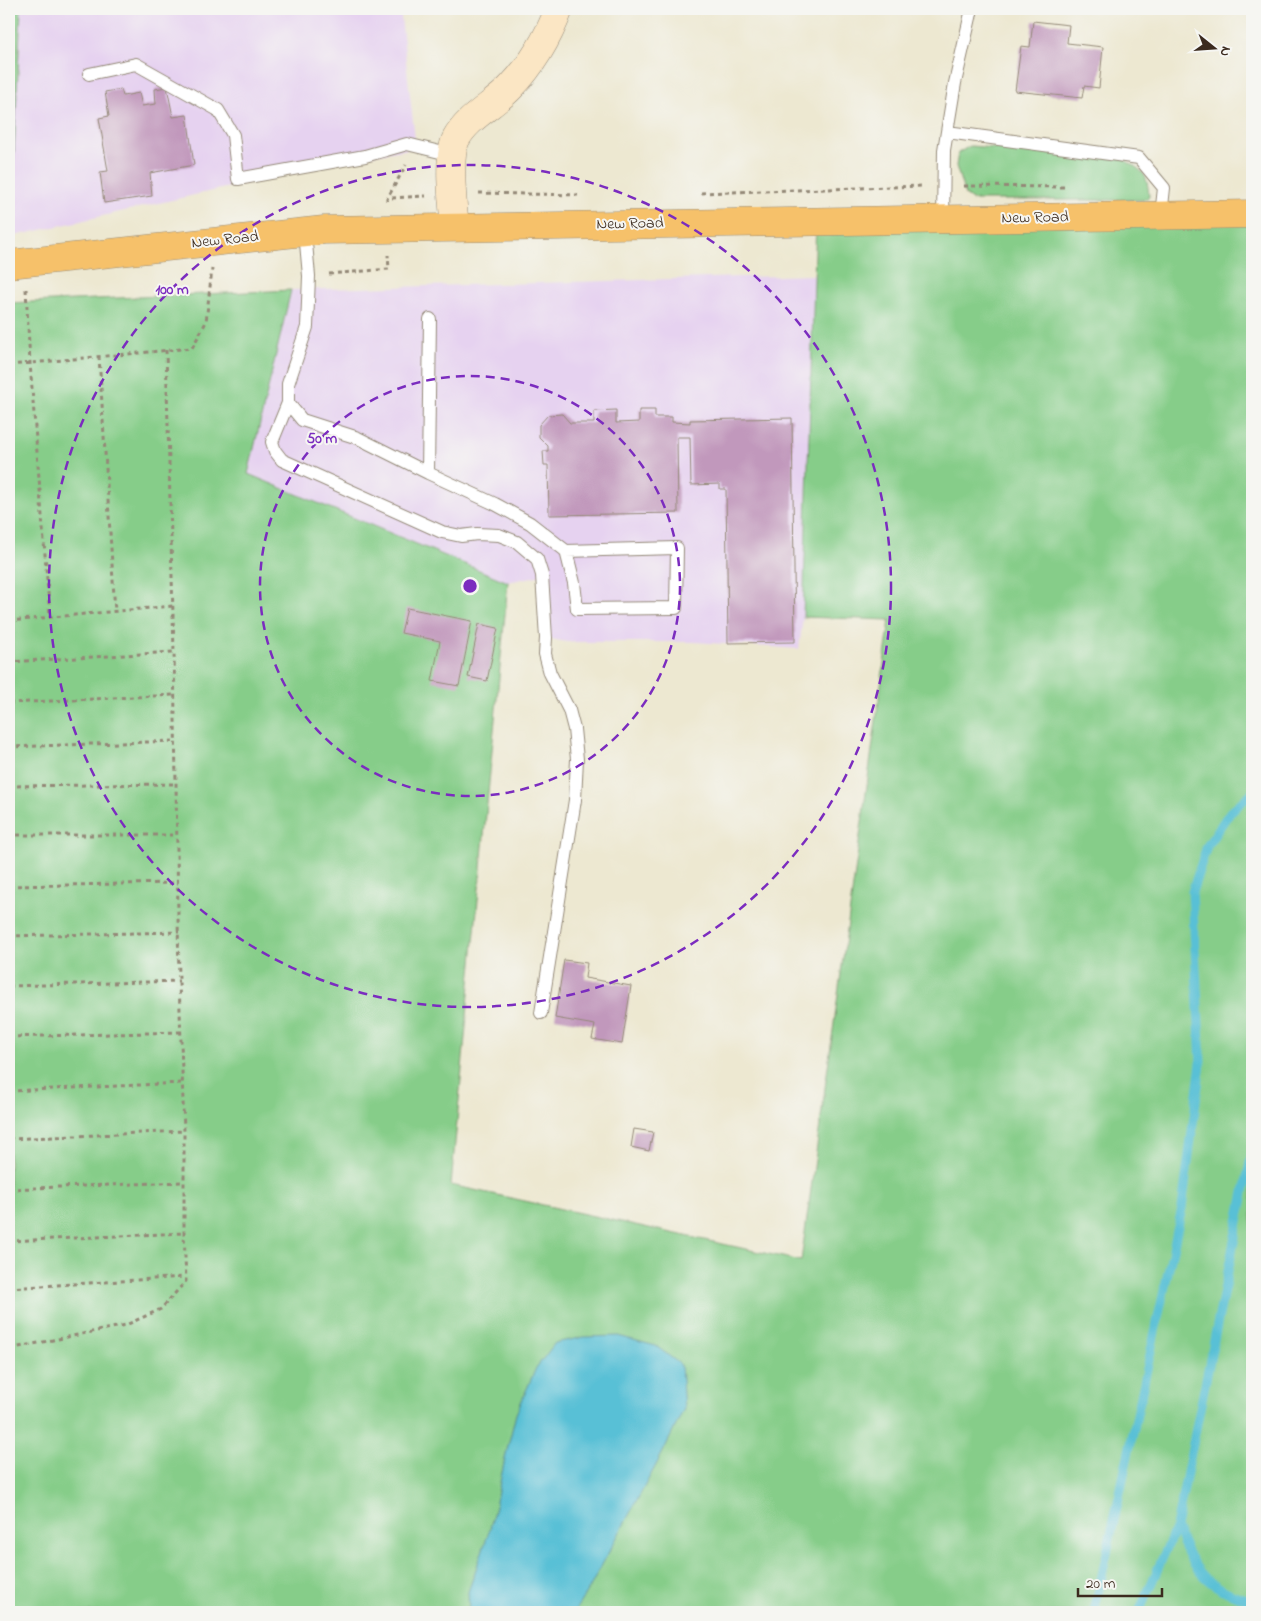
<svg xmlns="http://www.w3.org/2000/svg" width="1261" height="1621" viewBox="0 0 1261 1621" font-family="'Indie Flower',sans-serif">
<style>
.built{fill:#e6d2f0}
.green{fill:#86cd89;stroke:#607c54}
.water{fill:#59c0d6;stroke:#4a757a}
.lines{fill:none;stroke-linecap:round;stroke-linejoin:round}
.stream{stroke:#59c0d6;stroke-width:9}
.building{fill:#c198bc}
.service-casing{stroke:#948978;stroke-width:14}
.secondary-casing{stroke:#948978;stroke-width:29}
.primary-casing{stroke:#948978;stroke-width:29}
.path{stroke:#948978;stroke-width:3;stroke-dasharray:4 4;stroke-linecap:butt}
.service{stroke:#fff;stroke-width:12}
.secondary{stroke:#fbe6c4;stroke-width:28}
.primary{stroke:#f6c16b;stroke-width:28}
.ring{fill:none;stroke:#7b2cbf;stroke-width:2.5;stroke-dasharray:9 6}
.labels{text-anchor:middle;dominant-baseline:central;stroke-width:4;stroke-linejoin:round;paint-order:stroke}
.street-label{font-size:16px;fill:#3b2a1e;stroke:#f6f6f2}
.centre{fill:#7b2cbf;stroke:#f6f6f2;stroke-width:2.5}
.ring-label{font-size:15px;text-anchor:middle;font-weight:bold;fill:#7b2cbf;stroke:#f6f6f2;stroke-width:4;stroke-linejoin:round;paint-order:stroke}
</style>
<rect width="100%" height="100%" fill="#f6f6f2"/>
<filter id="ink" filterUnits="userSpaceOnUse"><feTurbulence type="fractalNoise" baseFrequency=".02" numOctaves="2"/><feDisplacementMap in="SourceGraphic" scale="10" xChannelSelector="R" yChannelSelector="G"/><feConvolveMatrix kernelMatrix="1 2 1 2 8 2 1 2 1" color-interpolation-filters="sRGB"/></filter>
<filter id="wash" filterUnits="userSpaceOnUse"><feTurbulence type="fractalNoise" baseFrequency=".0096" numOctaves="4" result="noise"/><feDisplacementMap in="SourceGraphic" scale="20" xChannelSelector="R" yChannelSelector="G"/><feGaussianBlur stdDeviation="1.12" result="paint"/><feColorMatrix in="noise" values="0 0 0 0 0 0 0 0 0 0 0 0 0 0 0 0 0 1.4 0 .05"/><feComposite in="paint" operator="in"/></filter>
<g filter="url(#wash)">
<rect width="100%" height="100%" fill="#ede8d1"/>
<!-- built -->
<path class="built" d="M21 9H400L416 148 365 156 10 237Z
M814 275 803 617 799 649 694 642H567L546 638 542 575 508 582 248 474 291 290Z"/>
<!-- green -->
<path class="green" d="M9 9H21L10 237H9Z
M970 146 1123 159C1144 172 1147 172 1149 197L1143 200H972L965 195 956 166 958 153Z
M1252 213V1612H9V303L291 290 248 474 508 582 451 1185 801 1261 890 620 803 617 816 221Z"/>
<!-- water -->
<path class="water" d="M618 1336 656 1346 681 1365 684 1409 662 1454 590 1587 574 1612H469L468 1592 490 1529 506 1454 516 1414 536 1368 555 1343 584 1337Z"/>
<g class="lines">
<!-- stream -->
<path class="stream" d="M1252 1153 1176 1527C1195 1572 1204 1587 1252 1601
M1094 1612 1182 1208 1201 1063 1192 892 1207 846 1230 812 1252 793
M1139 1612 1176 1527"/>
</g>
<g id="blocks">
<!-- building -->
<path class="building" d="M1033 21 1069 25 1067 43 1103 47 1099 88 1084 86 1082 98 1015 91 1021 46 1030 47Z
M167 87 173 117 187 115 194 165 150 173 152 196 104 203 100 172 108 171 99 118 109 116 105 92 121 89 123 96 139 93 142 106 156 104 155 89Z
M616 410V423L639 422V410H655V417H672V422L690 423V420L792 418 795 642 728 643 726 489H720V484L691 485 690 437H677L678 513 549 515 548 465H544L543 451H548V446L539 437V425L548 415 562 414 570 423H594V411Z
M407 608 472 621 459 686 432 681 440 641 401 633Z
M479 624 498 628 487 681 468 677Z
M564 960 587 963 585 978 631 986 622 1044 592 1039 595 1025 555 1018Z
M634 1129 653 1132 649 1151 631 1147Z"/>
</g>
</g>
<g filter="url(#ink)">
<use href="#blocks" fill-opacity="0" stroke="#948978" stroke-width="1"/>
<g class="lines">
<defs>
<path id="service" d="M89 74 136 64 218 110 233 135 238 179 365 156 407 144 452 155
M947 132 1139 158 1164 188 1161 215
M943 220 944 150 955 83 972 9
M305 232 309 276 307 327 288 384V403L302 420 358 438 428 473 495 504 530 523 566 551 574 583 577 609 676 608 677 548 566 551
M288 403 272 442 275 451 282 460 442 532 461 536 477 534 499 535 517 542 537 559 542 575 546 638 545 654 550 673 569 710 574 729 577 759 575 800 541 1013
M428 473 430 319"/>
<path id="secondary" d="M455 227C453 207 447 157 456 139 468 117 494 105 511 87 533 64 548 38 559 9"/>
<path id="primary" d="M9 264 324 230 1252 214"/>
</defs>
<!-- service casing -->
<use href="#service" class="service-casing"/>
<!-- secondary casing -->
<use href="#secondary" class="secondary-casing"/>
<!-- primary casing -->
<use href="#primary" class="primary-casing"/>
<!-- path -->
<path class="path" d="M964 186 1065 187
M479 193 578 195
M701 193 922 186
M392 198 426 196
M387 201V199L406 165
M329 274 389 269 388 255
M26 289 30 363 50 618
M166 350 174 652
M99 356 115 612
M9 365 192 348 206 322 212 269
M9 621 173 606
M9 662 174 652 179 981 184 1131V1233L186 1281 161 1309 126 1325 9 1349
M9 703 175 695
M9 747 175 741
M9 786 176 784
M9 835H177
M9 886 178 883
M9 936 179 932
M9 986 179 981
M9 1037 181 1032
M9 1091 182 1083
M9 1139 184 1131
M9 1189 183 1182
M9 1241 184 1233
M9 1288 185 1277"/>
<!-- service -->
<use href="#service" class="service"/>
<!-- secondary -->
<use href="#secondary" class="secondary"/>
<!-- primary -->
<use href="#primary" class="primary"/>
</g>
</g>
<!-- distance rings -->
<g class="ring">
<circle cx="470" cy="586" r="210"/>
<circle cx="470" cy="586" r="421"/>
</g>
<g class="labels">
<!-- street labels -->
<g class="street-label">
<text transform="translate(1035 218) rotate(-1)">New Road</text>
<text transform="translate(630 224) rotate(-1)">New Road</text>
<text transform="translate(225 240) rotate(-6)">New Road</text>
</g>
</g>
<circle cx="470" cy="586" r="8" class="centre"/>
<g class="ring-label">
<text x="172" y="294">100 m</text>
<text x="322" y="443">50 m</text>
</g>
<!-- margin -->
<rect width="1261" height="1621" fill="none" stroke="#f6f6f2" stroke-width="30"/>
<!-- north arrow -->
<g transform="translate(1214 48) rotate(107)" stroke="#f6f6f2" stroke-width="4" paint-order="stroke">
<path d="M0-4L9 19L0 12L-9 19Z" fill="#3b2a1e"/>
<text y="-8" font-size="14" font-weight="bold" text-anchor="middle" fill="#3b2a1e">N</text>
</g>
<!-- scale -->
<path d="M1078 1588v8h84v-8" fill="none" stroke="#3b2a1e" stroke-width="2.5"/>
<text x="1086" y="1588" font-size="15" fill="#3b2a1e" stroke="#f6f6f2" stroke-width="4" paint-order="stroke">20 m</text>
</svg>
